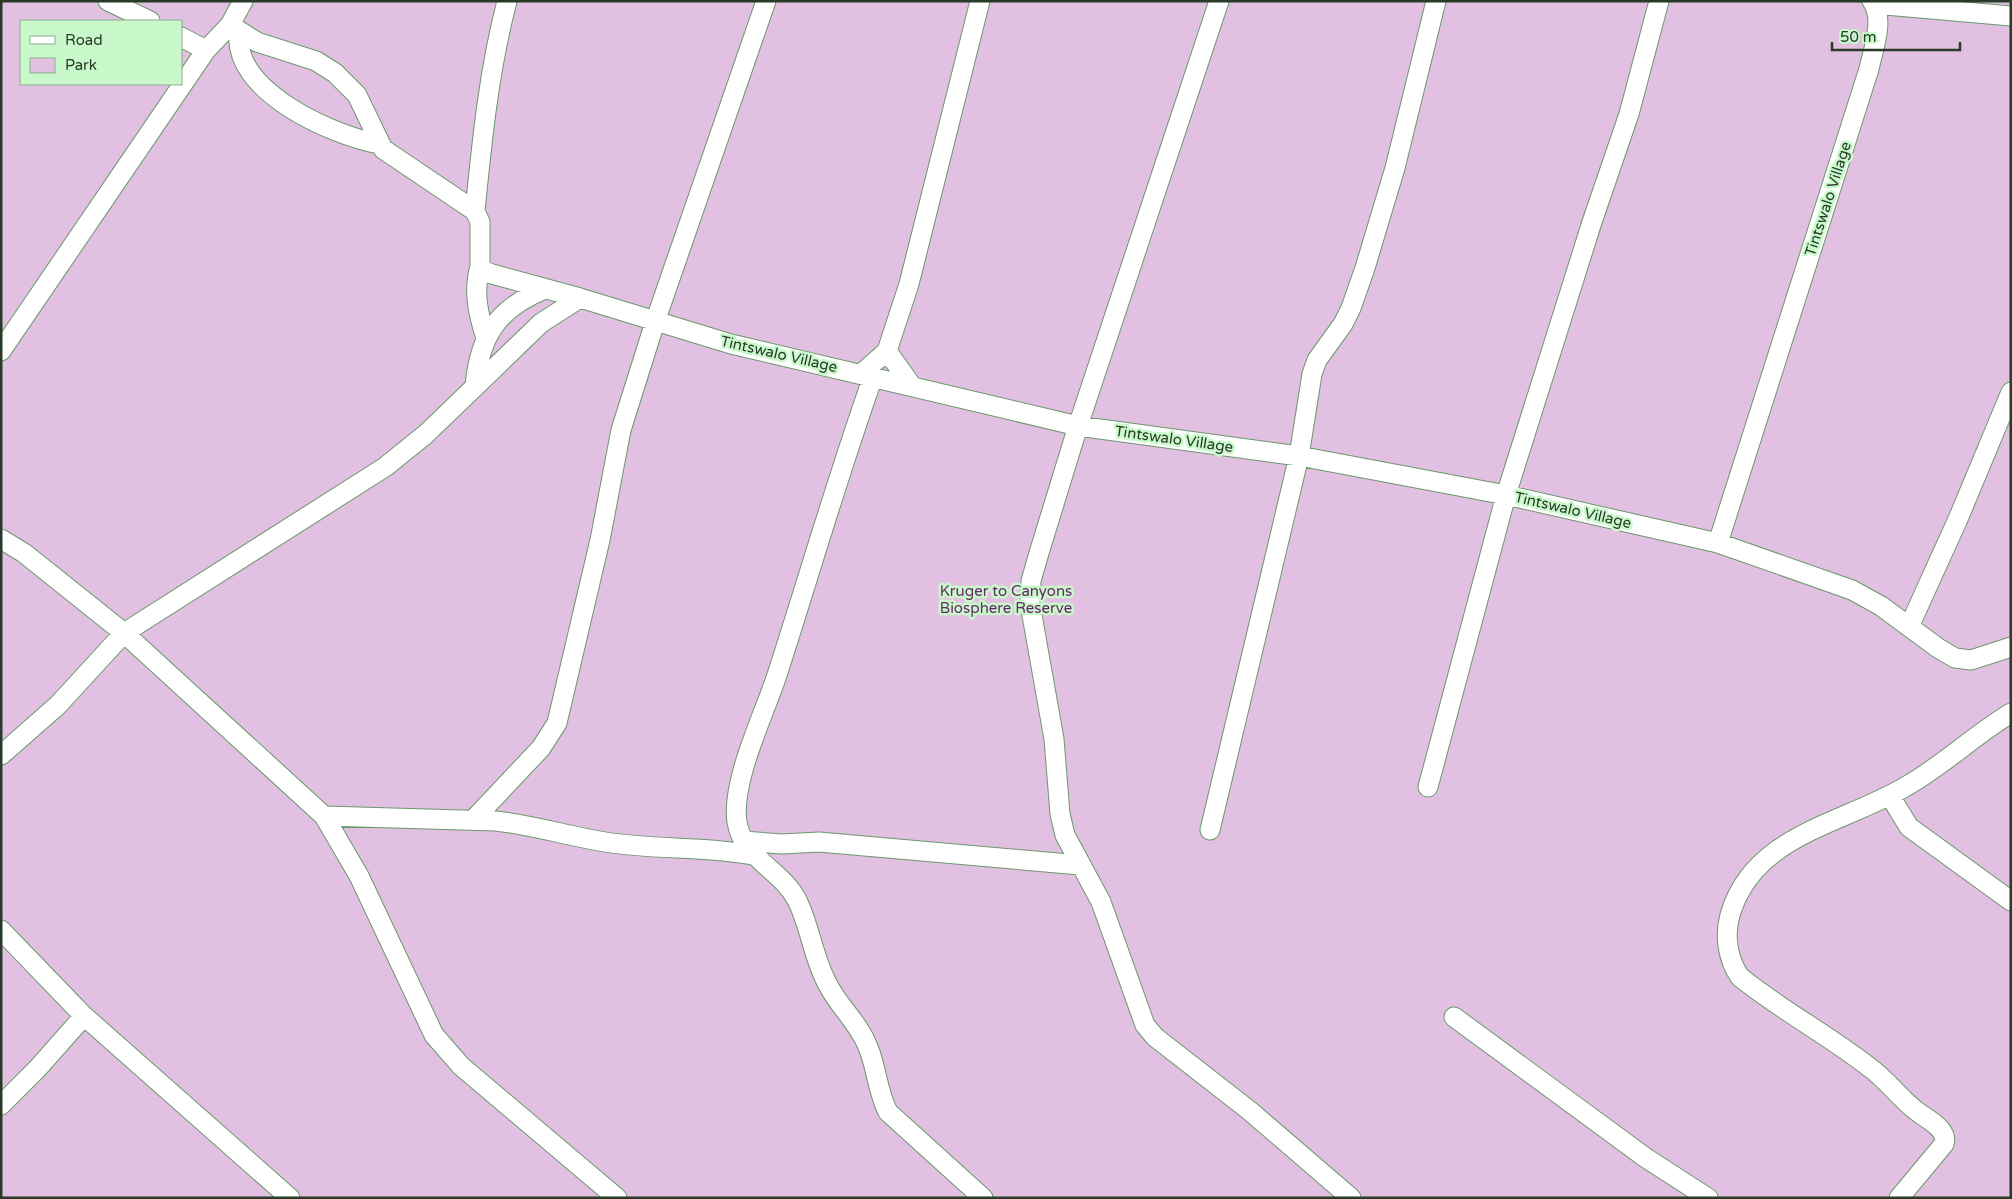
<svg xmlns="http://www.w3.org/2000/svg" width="2012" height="1199" viewBox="0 0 2012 1199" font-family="'Varela Round',sans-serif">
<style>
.green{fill:#e2c0e2;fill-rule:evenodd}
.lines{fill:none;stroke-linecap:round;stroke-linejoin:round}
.minor-casing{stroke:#6a976c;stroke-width:21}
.minor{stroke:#fff;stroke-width:19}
.labels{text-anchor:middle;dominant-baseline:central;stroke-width:5;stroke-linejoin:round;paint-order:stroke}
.street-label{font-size:15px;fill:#283b29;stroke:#c9f9ca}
.park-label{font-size:15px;fill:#66276a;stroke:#c9f9ca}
</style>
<rect width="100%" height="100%" fill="#bcecbd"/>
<!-- green -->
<path class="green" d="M1 1H2011V1198H1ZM21 21H181V84H21Z"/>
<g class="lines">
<defs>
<path id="minor" d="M108 1 150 21
M243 1 230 25 257 42 316 61 335 73 357 95 383 149 475 211 480 222V266L484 271 492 274 580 298 731 344 1078 426 1299 456 1506 495 1718 543 1869 69C1873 50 1885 19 1872 1
M1219 1 1078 426 1039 553 1031 581 1030 604 1054 739 1060 814 1065 835 1101 902 1145 1025 1155 1037 1250 1111 1351 1198
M1874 4 2011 16
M239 32C232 91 331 135 379 144
M181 37 206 50 230 25
M475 211C482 140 489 70 507 1
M480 266C473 291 478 314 486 338
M1 351 206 50
M887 351 912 386
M861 374 887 351 909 284 980 1
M873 377C838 475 809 576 777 675 764 715 731 781 737 822 743 859 781 869 797 900 810 926 813 957 827 983 838 1006 859 1023 868 1047 877 1068 877 1091 888 1112L983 1198
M475 385C480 335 498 308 545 289
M1 539 24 553 124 633 324 816 359 876 434 1035 461 1066 617 1198
M1718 543 1852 590 1881 606 1938 648 1955 658 1971 660 2011 647
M1909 627 1958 519 2011 392
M1 755 58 705 124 633 385 467 426 434 541 323 580 298
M1428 787 1506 495 1592 222 1629 114 1659 1
M1890 796 1909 827 2011 901
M324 816 496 821C533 825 568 836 605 842 654 850 704 846 753 855
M474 819 541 748 557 723 600 540 621 430 655 322 766 1
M1210 830 1299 456 1312 374 1317 360 1343 324 1351 308 1365 268 1395 168 1436 1
M743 841 782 844 819 842 1080 865
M1 930 84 1016 290 1198
M1454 1017 1646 1158 1708 1198
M1 1105 38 1068 84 1016
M1899 1198 1944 1144C1949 1128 1924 1118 1914 1109 1898 1096 1886 1079 1869 1067 1828 1035 1781 1010 1740 977 1728 960 1724 936 1730 915 1753 835 1842 824 1905 787 1944 765 1973 736 2011 713"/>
</defs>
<!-- minor casing -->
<use href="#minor" class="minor-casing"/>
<!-- minor -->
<use href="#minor" class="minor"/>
</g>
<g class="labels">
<!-- street labels -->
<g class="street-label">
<text transform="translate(1828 199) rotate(-72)">Tintswalo Village</text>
<text transform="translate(779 354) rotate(13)">Tintswalo Village</text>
<text transform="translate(1174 439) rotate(8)">Tintswalo Village</text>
<text transform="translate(1573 510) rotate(13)">Tintswalo Village</text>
</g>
<!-- park labels -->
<g class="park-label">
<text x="1006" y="591">Kruger to Canyons<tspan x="1006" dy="17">Biosphere Reserve</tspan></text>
</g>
</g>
<!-- border -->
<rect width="2012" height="1199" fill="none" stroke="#283b29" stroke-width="5"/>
<!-- legend -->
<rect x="20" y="20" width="162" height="65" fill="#c9f9ca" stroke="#89ad8a"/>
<rect x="30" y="36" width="25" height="8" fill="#ffffff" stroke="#89ad8a"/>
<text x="65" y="45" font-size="15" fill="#283b29">Road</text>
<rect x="30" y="58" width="25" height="15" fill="#e2c0e2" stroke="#89ad8a"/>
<text x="65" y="70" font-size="15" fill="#283b29">Park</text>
<!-- scale -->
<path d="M1832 42v8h128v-8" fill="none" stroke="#283b29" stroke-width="2.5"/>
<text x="1840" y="42" font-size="15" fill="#283b29" stroke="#c9f9ca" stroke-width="4" paint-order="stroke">50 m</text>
</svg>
